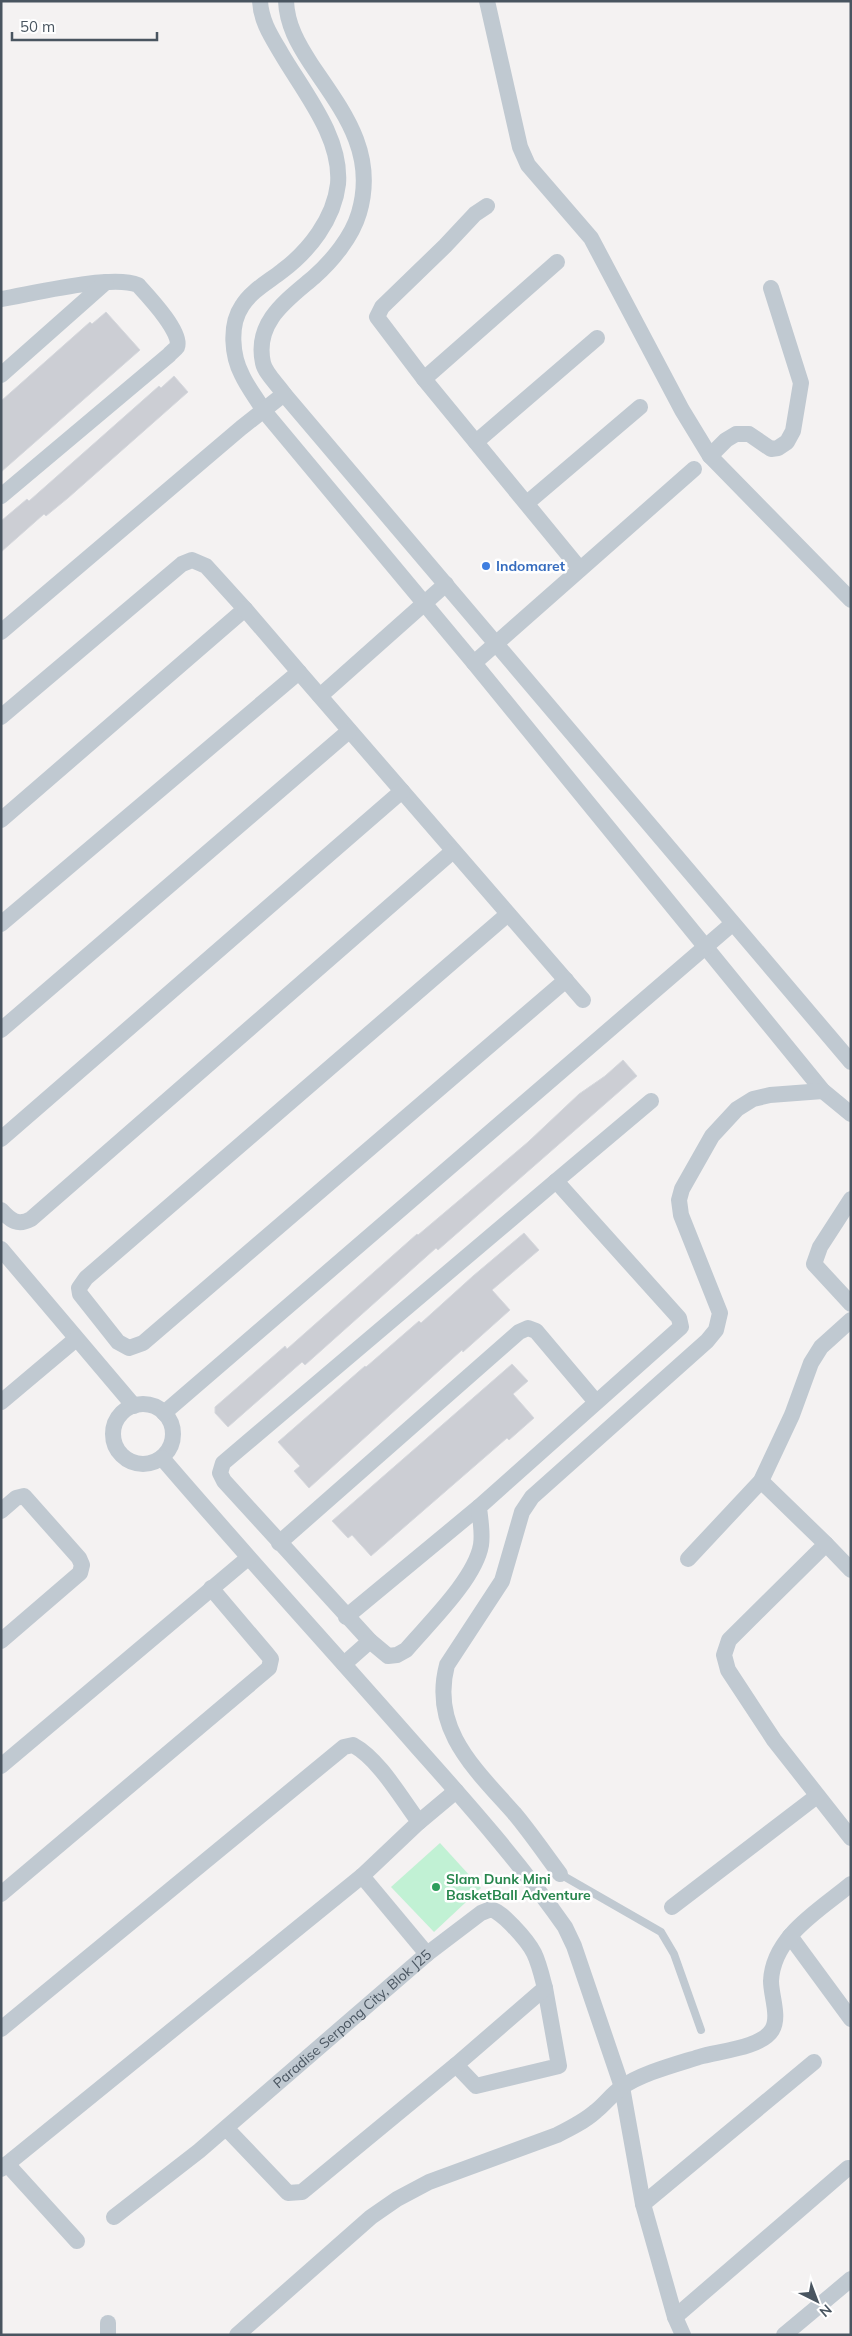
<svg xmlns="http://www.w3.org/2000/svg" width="852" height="2336" viewBox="0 0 852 2336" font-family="Mulish,sans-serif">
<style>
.green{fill:#c1f1d4}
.building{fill:#ccced4;stroke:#d6d8dd}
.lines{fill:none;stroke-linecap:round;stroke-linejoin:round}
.lane{stroke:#c0c9d1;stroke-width:8}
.street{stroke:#c0c9d1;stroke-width:16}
.shop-dot{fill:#3f7fe0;stroke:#fff;stroke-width:2}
.leisure-dot{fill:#2e9e5b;stroke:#fff;stroke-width:2}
.labels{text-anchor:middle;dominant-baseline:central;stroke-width:5;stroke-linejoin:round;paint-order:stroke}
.shop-label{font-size:14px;font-weight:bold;fill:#366cbe;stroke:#fff;text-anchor:start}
.leisure-label{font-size:14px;font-weight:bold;fill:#27864d;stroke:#fff;text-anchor:start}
.street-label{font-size:14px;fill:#495560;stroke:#fff}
</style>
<rect width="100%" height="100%" fill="#f4f2f2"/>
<!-- green -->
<path class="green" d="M440 1843 481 1888 434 1932 391 1887Z"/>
<!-- building -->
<path class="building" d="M106 312 140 350 1 472V401L90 322 92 324Z
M174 376 188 392 68 498 46 516 44 514 1 552V521L27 499 29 501 159 386 161 388Z
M623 1060 637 1076 438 1250 436 1248 305 1365 302 1362 228 1427 215 1413V1407L285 1346 287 1349 417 1234 418 1235 528 1142 579 1094 605 1076Z
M524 1233 539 1250 492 1290 510 1310 463 1352 462 1350 309 1488 294 1471 300 1466 278 1442 365 1366 366 1367 419 1321 421 1323 473 1276Z
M512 1364 528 1381 513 1394 534 1418 509 1440 507 1438 371 1556 352 1535 348 1538 332 1521Z"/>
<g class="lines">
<!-- lane -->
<path class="lane" d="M560 1874 661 1932 674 1954 701 2030"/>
<!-- street -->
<g class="street">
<path d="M260 1C261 21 271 36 281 53 303 91 342 137 338 184 334 219 309 251 282 271 268 282 251 291 242 306 229 325 232 356 242 375 248 388 257 399 264 411L474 663 823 1091 851 1114"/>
<path d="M286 1C287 25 298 44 311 64 342 110 377 152 359 213 352 237 332 261 314 277 287 300 254 322 263 363 265 373 278 385 284 394L851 1062"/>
<path d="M487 1 520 147 528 165 591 238 682 410 710 456 851 600"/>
<path d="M487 206 475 214 445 246 382 307 377 317 424 379 580 569"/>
<path d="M1 299C32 294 112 274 138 285 148 296 183 333 177 347 175 350 171 352 169 355L1 496"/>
<path d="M1 375 106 282"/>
<path d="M424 379 557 262"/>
<path d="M476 442 597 338"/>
<path d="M710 456 726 440 736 434H749L771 449 778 448 787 442 793 431 801 383 771 288"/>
<path d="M527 503 640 407"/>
<path d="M1 632 241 428 284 394"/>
<path d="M474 663 694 469"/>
<path d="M299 672 583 1000"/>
<path d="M320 696 446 584"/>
<path d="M1 717 182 564 192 560 206 566 245 609 1 820"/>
<path d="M508 914 86 1278 79 1288 80 1294 118 1342 129 1348 143 1343 566 980"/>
<path d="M1 924 299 672 245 609"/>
<path d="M1 1030 349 731"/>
<path d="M1 1139 402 791"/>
<path d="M851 1199 820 1247 814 1264 851 1304"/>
<path d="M1 1210C11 1221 18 1226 31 1219L453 851"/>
<path d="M1 1249 134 1406"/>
<path d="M1 1402 76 1339"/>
<circle cx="143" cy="1434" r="30"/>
<path d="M164 1413 732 924"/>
<path d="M162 1458C246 1556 333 1651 418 1748 469 1805 521 1864 565 1927L574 1946 622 2087 643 2204"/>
<path d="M761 1481 826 1544 729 1640 724 1655 728 1670 774 1740 851 1838"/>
<path d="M1 1511 16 1498 24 1496 79 1558 82 1565 80 1573 1 1641"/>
<path d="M279 1543 519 1332 528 1328 536 1331 596 1402"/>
<path d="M826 1544 851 1570"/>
<path d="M688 1559 761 1481 792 1415 811 1363 821 1347 851 1320"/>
<path d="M346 1617 479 1507"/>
<path d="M370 1641 224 1481 220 1473 223 1463 556 1181"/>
<path d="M344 1664 370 1641 388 1656 397 1655 406 1650C429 1623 475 1579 481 1545 483 1532 480 1519 479 1507L681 1327 679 1318 556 1181 651 1101"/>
<path d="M1 1766 248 1558"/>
<path d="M419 1822 456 1791"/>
<path d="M560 1874C545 1854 530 1832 514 1813 475 1769 430 1729 447 1665L502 1581 522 1512 532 1497 707 1341 716 1330 720 1313 681 1215 679 1200 682 1189 712 1136 737 1109 753 1099 770 1095 823 1091"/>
<path d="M362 1876 427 1954"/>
<path d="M1 1894 269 1668 271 1659 267 1654 211 1588"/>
<path d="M672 1907 817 1796"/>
<path d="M790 1936 851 2019"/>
<path d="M1 2029 344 1747 353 1745C379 1759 401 1798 419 1822L362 1876 1 2169"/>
<path d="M456 2065 476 2086 559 2066 545 1988"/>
<path d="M7 2164 77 2241"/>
<path id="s1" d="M114 2217 199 2151 427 1954 481 1913 491 1909C501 1913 506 1919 513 1926 536 1950 537 1957 545 1988L456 2065 302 2192 288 2193 226 2128"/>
<path d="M675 2317 848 2168"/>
<path d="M108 2323V2335"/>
<path d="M237 2335 371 2217 397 2199 429 2182 557 2135C571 2128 585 2121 596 2111 605 2104 612 2094 621 2088 639 2074 677 2064 699 2057 719 2051 761 2048 772 2030 780 2017 771 1996 771 1981 773 1936 820 1910 851 1884"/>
<path d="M683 2335 675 2317 643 2204 814 2062"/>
<path d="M784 2335 851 2279"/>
</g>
</g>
<!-- markers -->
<circle class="shop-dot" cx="486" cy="566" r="5"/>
<circle class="leisure-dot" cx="436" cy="1887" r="5"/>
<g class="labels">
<!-- shop labels -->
<g class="shop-label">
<text x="496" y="566">Indomaret</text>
</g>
<!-- leisure labels -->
<g class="leisure-label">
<text x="446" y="1879">Slam Dunk Mini<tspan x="446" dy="16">BasketBall Adventure</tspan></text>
</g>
<!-- street labels -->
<g class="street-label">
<text stroke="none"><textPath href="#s1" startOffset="310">Paradise Serpong City, Blok J25</textPath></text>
</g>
</g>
<!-- border -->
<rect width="852" height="2336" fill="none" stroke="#495560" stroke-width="5"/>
<!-- north arrow -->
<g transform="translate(817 2301) rotate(138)" stroke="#ffffff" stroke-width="4" paint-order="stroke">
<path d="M0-4L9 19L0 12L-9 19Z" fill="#495560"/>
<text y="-8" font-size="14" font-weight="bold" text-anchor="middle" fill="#495560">N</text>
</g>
<!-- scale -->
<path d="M12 32v8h145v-8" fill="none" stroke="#495560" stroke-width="2.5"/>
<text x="20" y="32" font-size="15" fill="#495560" stroke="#ffffff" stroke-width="4" paint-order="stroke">50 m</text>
</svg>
